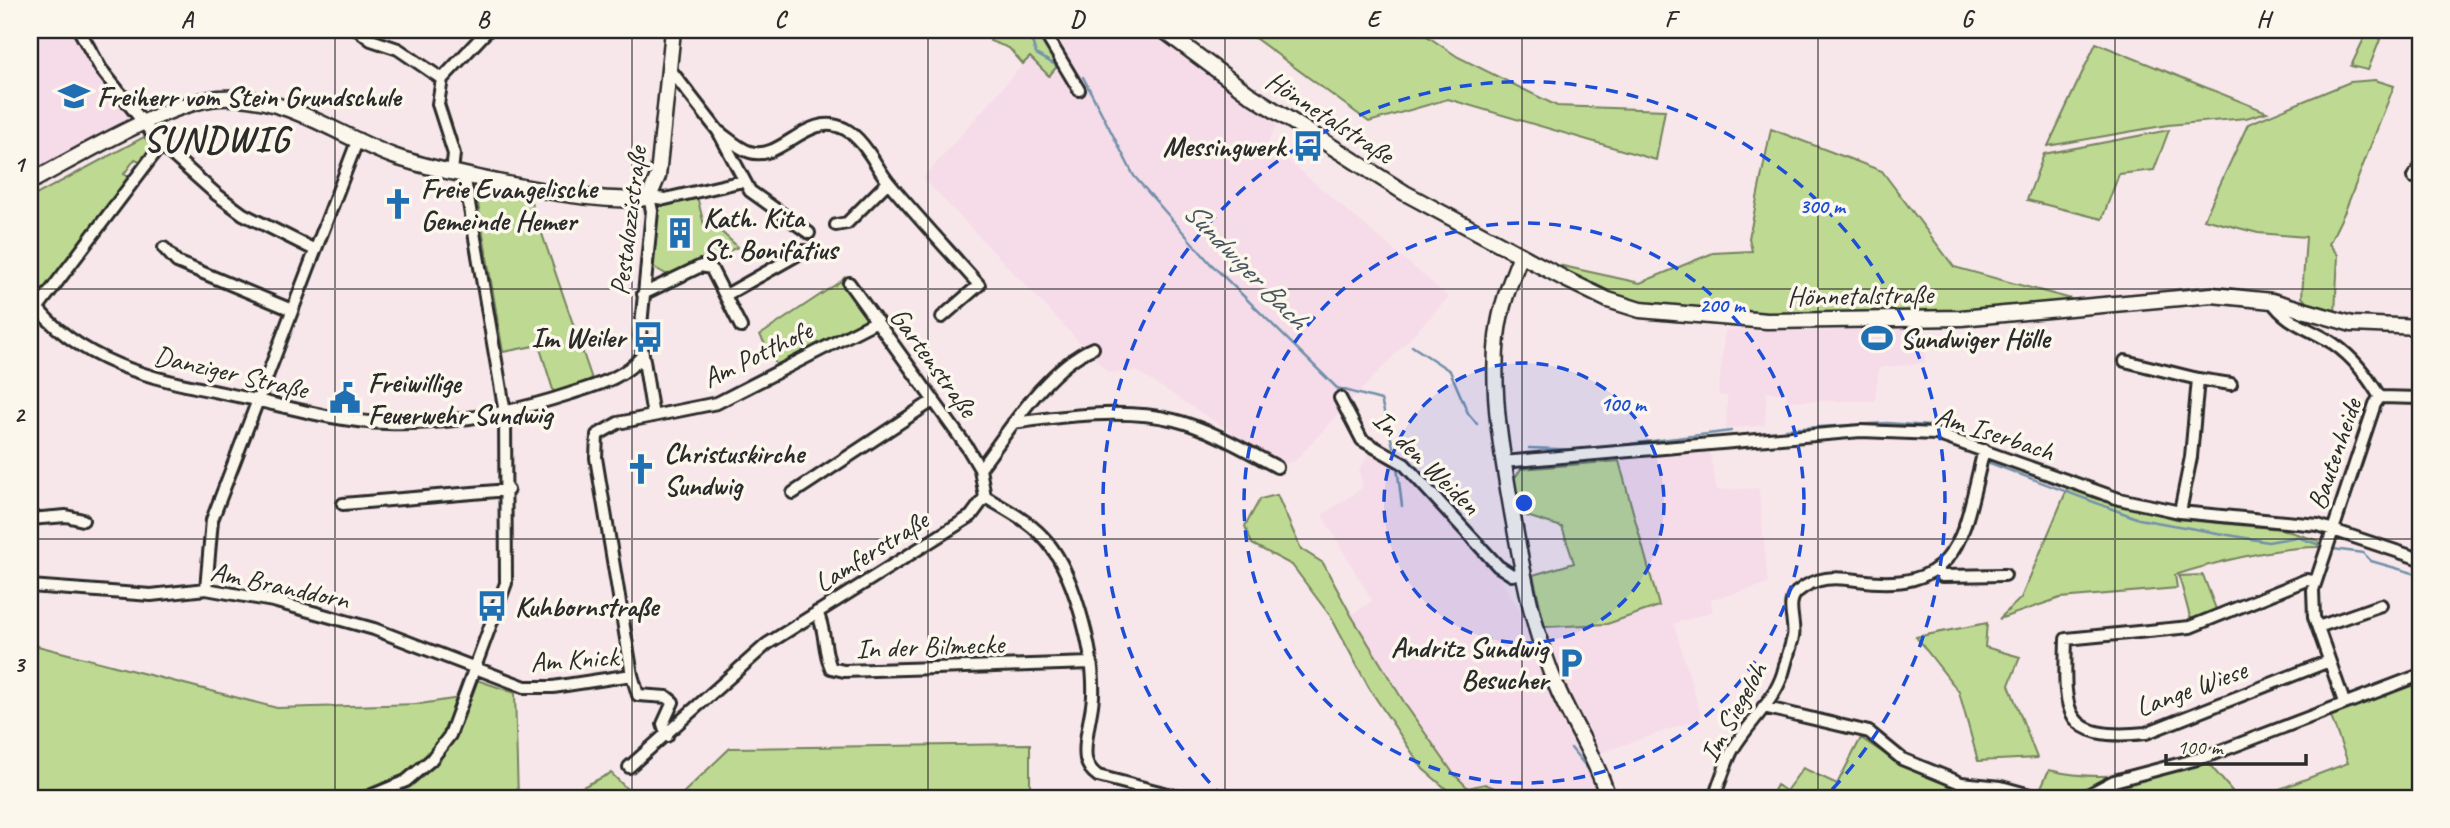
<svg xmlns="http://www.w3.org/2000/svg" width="2450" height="828" viewBox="0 0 2450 828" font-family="Caveat,sans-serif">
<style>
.built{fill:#f6dce9}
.green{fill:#beda92;stroke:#74825e;stroke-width:2}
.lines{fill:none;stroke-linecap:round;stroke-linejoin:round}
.stream{stroke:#7190aa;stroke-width:2.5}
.street-casing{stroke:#2b2b2b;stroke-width:16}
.secondary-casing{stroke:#2b2b2b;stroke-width:19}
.street{stroke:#fbf7ec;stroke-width:10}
.secondary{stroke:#fbf7ec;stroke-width:14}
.grid{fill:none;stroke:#2b2b2b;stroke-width:2;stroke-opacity:0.55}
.ring{fill:none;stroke:#1d4ed8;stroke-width:3.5;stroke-dasharray:12 9}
.labels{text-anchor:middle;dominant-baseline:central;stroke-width:7;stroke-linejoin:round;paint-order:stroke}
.poi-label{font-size:28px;font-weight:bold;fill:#2b2b2b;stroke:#fbf7ec;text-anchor:start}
.street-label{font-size:28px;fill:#2b2b2b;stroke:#fbf7ec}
.water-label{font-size:30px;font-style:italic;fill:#485560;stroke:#fbf7ec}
.district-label{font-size:35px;font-weight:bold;letter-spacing:2px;fill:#2b2b2b;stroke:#fbf7ec}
.centre{fill:#1d4ed8;stroke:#fbf7ec;stroke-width:3.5}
.ring-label{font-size:21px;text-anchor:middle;font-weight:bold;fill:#1d4ed8;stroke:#fbf7ec;stroke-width:7;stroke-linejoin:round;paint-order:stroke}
.neatline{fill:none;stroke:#2b2b2b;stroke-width:2.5}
.grid-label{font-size:23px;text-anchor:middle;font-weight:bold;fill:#2b2b2b}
</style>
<rect width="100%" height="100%" fill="#f8e7ea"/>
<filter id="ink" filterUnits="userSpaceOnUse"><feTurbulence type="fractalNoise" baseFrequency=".0143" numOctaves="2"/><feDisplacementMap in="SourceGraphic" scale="14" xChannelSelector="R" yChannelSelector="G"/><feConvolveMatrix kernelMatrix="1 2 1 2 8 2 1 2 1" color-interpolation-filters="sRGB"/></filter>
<g filter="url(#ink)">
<!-- built -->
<path class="built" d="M53 30H73L96 70 139 122 30 177V39Z
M1055 30H1159L1279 119 1268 143 1449 297 1294 462 1281 464 1136 371 1109 373 923 178 1029 57 1049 76 1056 70 1077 91 1084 88Z
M1926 326 1925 363 1879 368 1875 401H1787V394L1767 392 1765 425 1726 429 1727 396 1718 395 1725 330 1825 331Z
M1709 449 1717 490 1759 488 1768 584 1711 600 1713 611 1674 624 1702 718 1586 758 1598 798H1524L1485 784 1468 788 1453 773 1407 707 1351 615 1372 601 1322 515 1362 488 1359 469 1371 452 1405 470 1492 567 1531 628 1607 624 1659 606 1619 461Z"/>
<!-- green -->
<path class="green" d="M993 30H1038L1060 63 1049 76 1030 57 1023 64 1009 48 990 41Z
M1244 30H1418L1458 57 1557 106 1665 110 1656 160 1448 99 1369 122Z
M2368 30 2383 32 2368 70 2351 66Z
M2096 43 2267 112 2246 118 2168 125 2048 146Z
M2375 80 2394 86 2345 211 2329 244 2338 255 2335 314 2311 308 2302 297 2306 237 2258 233 2204 219 2248 124 2350 82Z
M1771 129 1882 171 1954 267 2086 303C1943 311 1788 327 1646 303 1611 297 1580 279 1549 263L1640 283 1713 253 1752 251 1749 238Z
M2169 130 2154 170 2119 174 2102 219 2027 200 2044 154Z
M144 137 151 145 142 162 135 159 124 174 130 178 44 289 36 293 31 290 30 198Z
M480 188 529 196 593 382 554 393 539 345 503 352 476 192Z
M697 196 705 229 717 228 738 247 671 277 650 265 656 211 663 202Z
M841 281 871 319 777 366 760 335Z
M1619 461 1659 606 1607 624 1545 627 1533 575 1574 563 1562 527 1520 514 1514 479 1521 469Z
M2068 487 2176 519 2281 529 2319 541 2318 547C2271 548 2220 561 2175 575L2177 588 2060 598 1999 619 2021 598Z
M1277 495 1301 549 1323 563 1351 615 1407 707 1453 773 1468 788 1485 784 1518 798H1457L1423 769 1369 688 1331 617 1292 565 1252 544 1245 526 1260 499Z
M2203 575 2217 612 2195 620 2190 617 2179 576Z
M1987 623 1985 647 2020 657 2009 685 2037 758 1978 761 1959 692 1916 637Z
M30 644 277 708 420 704 466 697 477 680 515 693 518 798H30Z
M2420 680V798H2256L2348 763 2330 714Z
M1861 738 1897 762 1940 779 2023 798H1770L1777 785 1786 791 1803 768 1837 784Z
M1030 744V798H678L730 748Z
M2204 758 2238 798H2036L2049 770C2107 784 2149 771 2204 758Z
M611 773 636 798H560Z"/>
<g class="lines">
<!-- stream -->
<path class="stream" d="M1021 30 1033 44 1036 54 1059 67
M1083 77 1134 176 1210 263 1337 388 1381 400 1395 454
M1412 346 1450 371 1468 413 1477 424
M1786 429 1887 423 1929 426
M1529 448 1583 450 1731 431
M1990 463 2139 519 2268 542 2297 537 2317 544
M1397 466 1402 506
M2333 549 2363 553 2371 561 2420 575
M1571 748 1593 775"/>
<defs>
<path id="street" d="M79 30 101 69 161 145 216 194 243 214 315 250
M358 30 371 40 398 49 442 79
M1043 30 1079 90
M669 68 718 131 750 191 809 233
M442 79 438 104 454 154 452 171
M442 79 488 30
M718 131C728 138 739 149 750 152 782 162 807 110 845 129 865 140 876 167 889 183 918 218 949 251 979 285L942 317
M2413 177 2420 167
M836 225 847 223 888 182
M164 248 177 262 292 310
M643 294 701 266 711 268 741 327
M726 295 804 251
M30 299C84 372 174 382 256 400 299 410 342 422 386 423 448 425 511 413 569 394 596 385 623 379 642 356
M2272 301C2285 323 2314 330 2334 344 2354 358 2367 376 2380 397L2375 404 2313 590 2314 617 2344 702
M30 318 161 145
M2125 361 2198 379
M2380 397 2420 398
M1340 398 1362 440 1404 464 1498 566 1512 575 1523 573
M653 416 640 336 652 211 649 197 665 199 743 181
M1013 423C1064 416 1124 408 1174 420 1210 429 1245 450 1277 467
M1503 462 1861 431 1936 434 2119 499 2180 512 2318 525 2420 559
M980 469C1009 430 1048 367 1093 348
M793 493 934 400
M985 497C1004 508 1027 520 1042 536 1073 567 1095 652 1093 696 1092 716 1083 740 1086 759 1088 767 1092 772 1098 776L1183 798
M343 504 508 490
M2180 512 2191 457 2198 379 2231 384
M30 519 66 516 83 520
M1937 571 1942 576 2005 575
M2314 581 2306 580 2190 627 2066 639C2064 710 2060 742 2146 733L2329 661
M30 586 151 595 206 589 273 601 374 629 525 687H553L632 675 638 695 667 697 673 702 663 724 667 736
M206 589 212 520 358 139
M817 612C826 630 823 650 831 668L844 671 1091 663
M2318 627 2381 605
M632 675 596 458 597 435 618 423 717 403 877 321
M1763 707 1869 732 1902 759 1961 783 2001 787 2041 798
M629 767 767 644 971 516 985 497 980 469 967 447 849 283
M365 798 406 781 431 760 450 735 506 583 505 413 464 174
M1714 798C1720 782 1725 764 1733 749 1748 723 1774 702 1783 673 1786 662 1790 649 1793 637 1796 623 1785 603 1797 592 1816 576 1835 577 1857 580 1964 595 1963 531 1984 450
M2082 798 2114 781 2205 757 2420 675"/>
<path id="secondary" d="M1163 30 1249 94 1405 193 1567 280 1608 300 1640 310 1767 321 1961 318 2212 295 2272 301 2352 324 2420 327
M30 182C77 157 168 102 219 98 285 94 334 134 393 156 437 172 610 209 649 197L658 176 673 30
M1521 255C1510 282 1500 308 1497 337 1491 394 1502 455 1512 512 1523 573 1533 634 1559 692 1575 728 1597 760 1608 798"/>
</defs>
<!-- street casing -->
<use href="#street" class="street-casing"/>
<!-- secondary casing -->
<use href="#secondary" class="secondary-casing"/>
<!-- street -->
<use href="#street" class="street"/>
<!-- secondary -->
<use href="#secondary" class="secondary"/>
</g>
</g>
<!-- grid -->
<path class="grid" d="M335 30V798M632 30V798M928 30V798M1225 30V798M1522 30V798M1818 30V798M2115 30V798M30 289H2420M30 539H2420"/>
<!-- distance rings -->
<circle cx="1524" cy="503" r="140" fill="#1d4ed8" fill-opacity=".12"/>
<g class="ring">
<circle cx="1524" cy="503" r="140"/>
<circle cx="1524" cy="503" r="280"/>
<path d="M1224 798A421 421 0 1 1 1824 798"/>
</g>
<!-- icons -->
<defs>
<symbol id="school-bare" viewBox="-9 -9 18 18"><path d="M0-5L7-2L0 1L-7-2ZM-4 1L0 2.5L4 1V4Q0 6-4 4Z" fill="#1f6fb2" stroke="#fbf7ec" stroke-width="2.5" paint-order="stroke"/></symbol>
<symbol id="bus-bare" viewBox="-9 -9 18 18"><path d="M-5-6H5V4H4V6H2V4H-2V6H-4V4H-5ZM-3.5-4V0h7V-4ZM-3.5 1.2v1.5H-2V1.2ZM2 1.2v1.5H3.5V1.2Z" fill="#1f6fb2" stroke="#fbf7ec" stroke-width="2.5" paint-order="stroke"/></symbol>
<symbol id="church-bare" viewBox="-9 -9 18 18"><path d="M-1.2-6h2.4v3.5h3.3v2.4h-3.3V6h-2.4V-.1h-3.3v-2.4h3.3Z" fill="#1f6fb2" stroke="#fbf7ec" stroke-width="2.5" paint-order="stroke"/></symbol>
<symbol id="building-bare" viewBox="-9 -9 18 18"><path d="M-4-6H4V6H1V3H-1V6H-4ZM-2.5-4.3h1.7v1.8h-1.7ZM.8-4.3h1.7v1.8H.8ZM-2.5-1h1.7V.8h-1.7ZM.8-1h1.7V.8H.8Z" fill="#1f6fb2" stroke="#fbf7ec" stroke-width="2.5" paint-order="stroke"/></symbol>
<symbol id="stadium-bare" viewBox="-9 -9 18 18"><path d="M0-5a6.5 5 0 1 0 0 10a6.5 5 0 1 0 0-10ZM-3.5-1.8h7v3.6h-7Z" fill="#1f6fb2" stroke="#fbf7ec" stroke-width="2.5" paint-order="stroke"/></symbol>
<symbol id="civic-bare" viewBox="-9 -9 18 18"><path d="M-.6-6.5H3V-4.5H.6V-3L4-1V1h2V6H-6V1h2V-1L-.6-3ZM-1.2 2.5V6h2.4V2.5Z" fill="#1f6fb2" stroke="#fbf7ec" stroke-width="2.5" paint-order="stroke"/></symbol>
<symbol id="parking-bare" viewBox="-9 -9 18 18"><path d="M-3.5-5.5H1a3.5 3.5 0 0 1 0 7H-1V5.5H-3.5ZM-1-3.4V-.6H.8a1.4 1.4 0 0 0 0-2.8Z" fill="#1f6fb2" stroke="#fbf7ec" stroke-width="2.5" paint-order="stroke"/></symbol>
</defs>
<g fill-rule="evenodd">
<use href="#school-bare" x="52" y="74" width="44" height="44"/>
<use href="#bus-bare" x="1286" y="124" width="44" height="44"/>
<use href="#church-bare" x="376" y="182" width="44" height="44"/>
<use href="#building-bare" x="658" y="211" width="44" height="44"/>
<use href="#bus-bare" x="626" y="315" width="44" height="44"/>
<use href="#stadium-bare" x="1855" y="316" width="44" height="44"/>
<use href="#civic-bare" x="323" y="376" width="44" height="44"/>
<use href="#church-bare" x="619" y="447" width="44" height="44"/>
<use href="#bus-bare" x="470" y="584" width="44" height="44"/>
<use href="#parking-bare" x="1549" y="641" width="44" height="44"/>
</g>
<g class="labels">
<!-- poi labels -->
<g class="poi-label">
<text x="97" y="96">Freiherr vom Stein Grundschule</text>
<text x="1285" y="146" text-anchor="end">Messingwerk</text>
<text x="421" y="188">Freie Evangelische<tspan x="421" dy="32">Gemeinde Hemer</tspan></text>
<text x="703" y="217">Kath. Kita<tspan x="703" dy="32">St. Bonifatius</tspan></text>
<text x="625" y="337" text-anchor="end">Im Weiler</text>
<text x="1900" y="338">Sundwiger Hölle</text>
<text x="368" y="382">Freiwillige<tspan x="368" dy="32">Feuerwehr Sundwig</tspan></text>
<text x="664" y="453">Christuskirche<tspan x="664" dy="32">Sundwig</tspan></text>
<text x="515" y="606">Kuhbornstraße</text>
<text x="1548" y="647" text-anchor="end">Andritz Sundwig<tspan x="1548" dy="32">Besucher</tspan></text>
</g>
<!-- street labels -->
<g class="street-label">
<text transform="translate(1330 117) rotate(33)">Hönnetalstraße</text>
<text transform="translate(628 221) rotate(-83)">Pestalozzistraße</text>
<text transform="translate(1860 295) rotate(-1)">Hönnetalstraße</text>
<text transform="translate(757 354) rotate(-26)">Am Potthofe</text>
<text transform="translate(934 362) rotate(54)">Gartenstraße</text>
<text transform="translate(231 372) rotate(13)">Danziger Straße</text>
<text transform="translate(1995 433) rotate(18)">Am Iserbach</text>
<text transform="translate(2334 454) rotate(-71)">Bautenheide</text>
<text transform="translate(1427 462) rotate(44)">In den Weiden</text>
<text transform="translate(871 551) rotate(-32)">Lamferstraße</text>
<text transform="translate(280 585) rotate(12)">Am Branddorn</text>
<text transform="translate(930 646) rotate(-2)">In der Bilmecke</text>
<text transform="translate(574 659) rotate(-4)">Am Knick</text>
<text transform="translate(2191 688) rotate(-20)">Lange Wiese</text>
<text transform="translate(1733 712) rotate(-61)">Im Siegeloh</text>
</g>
<!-- water labels -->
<g class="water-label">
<text transform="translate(1246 265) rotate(46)">Sundwiger Bach</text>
</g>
<!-- district labels -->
<g class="district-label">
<text x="217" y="139">SUNDWIG</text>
</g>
</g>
<circle cx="1524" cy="503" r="10" class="centre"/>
<g class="ring-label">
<text x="1822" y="213">300 m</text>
<text x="1722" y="312">200 m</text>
<text x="1623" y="411">100 m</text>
</g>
<!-- margin -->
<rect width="2450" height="828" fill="none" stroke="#fbf7ec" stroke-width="77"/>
<!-- scale -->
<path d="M2166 754v10h140v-10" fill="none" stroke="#2b2b2b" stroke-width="3.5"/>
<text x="2177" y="754" font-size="21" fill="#2b2b2b" stroke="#fbf7ec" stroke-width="5" paint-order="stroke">100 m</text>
<rect x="38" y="38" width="2374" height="752" class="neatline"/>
<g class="grid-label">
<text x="187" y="27">A</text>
<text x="483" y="27">B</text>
<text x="780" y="27">C</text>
<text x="1077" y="27">D</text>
<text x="1373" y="27">E</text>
<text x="1670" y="27">F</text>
<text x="1967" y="27">G</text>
<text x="2263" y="27">H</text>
<text x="19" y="172">1</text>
<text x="19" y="422">2</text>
<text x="19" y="672">3</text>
</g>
</svg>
